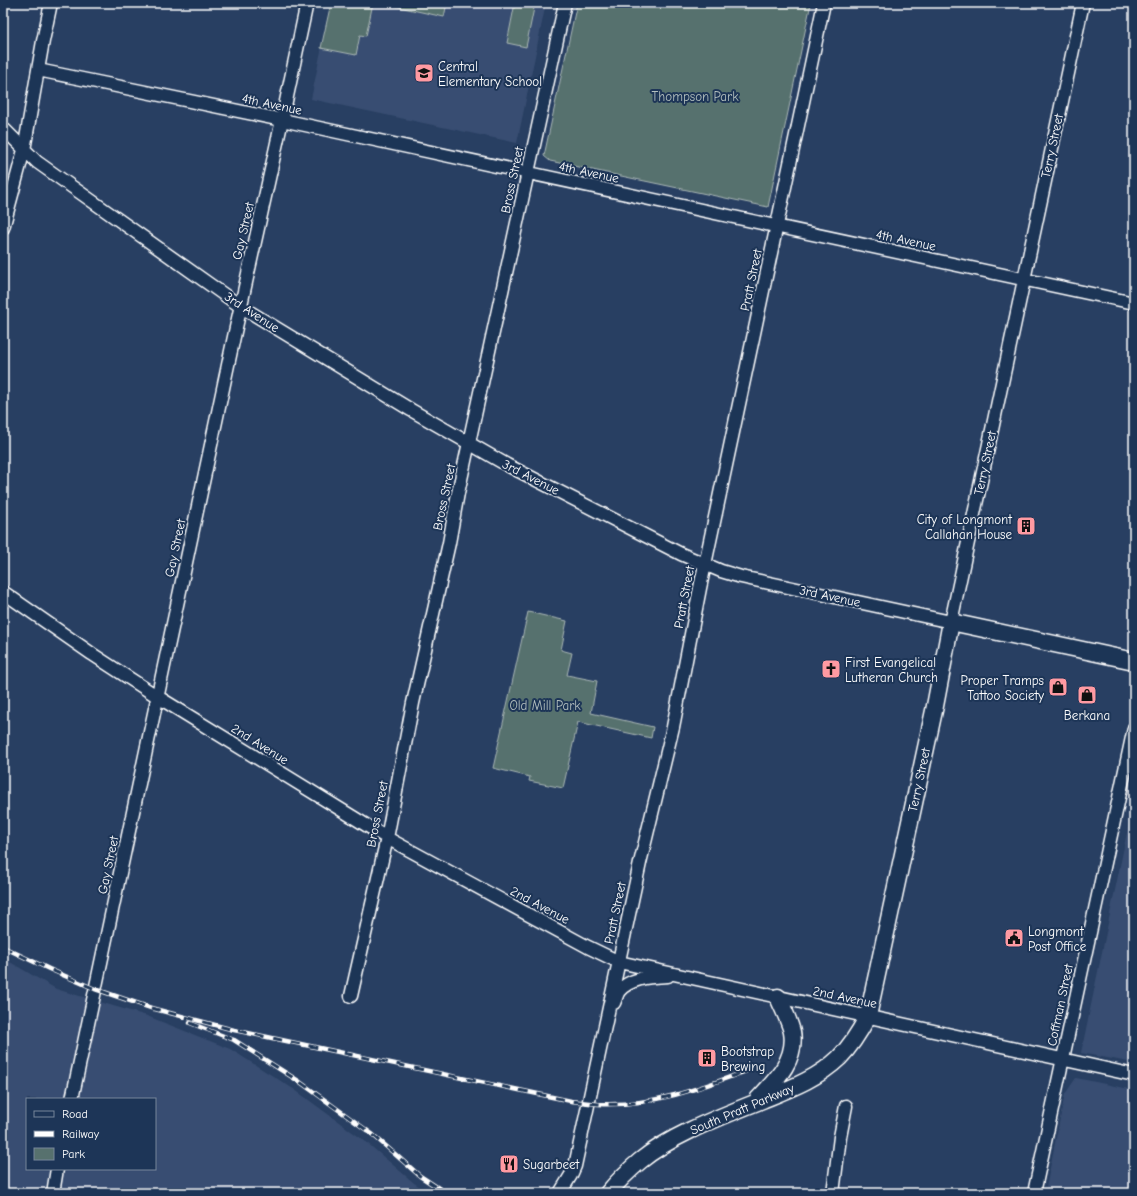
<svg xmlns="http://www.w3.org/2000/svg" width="1137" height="1196" viewBox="0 0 1137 1196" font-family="'Comic Neue',sans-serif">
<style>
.built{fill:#394e72;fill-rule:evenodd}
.green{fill:#57716e;stroke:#abb8b6}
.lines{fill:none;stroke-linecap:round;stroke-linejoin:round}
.minor-casing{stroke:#fff;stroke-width:15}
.major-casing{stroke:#fff;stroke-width:19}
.minor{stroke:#1d3557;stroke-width:12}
.major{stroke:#1d3557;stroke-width:16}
.rail-casing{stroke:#fff;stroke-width:4.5}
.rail{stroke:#1d3557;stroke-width:3;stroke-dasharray:9;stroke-linecap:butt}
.labels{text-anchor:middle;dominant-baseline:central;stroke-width:4;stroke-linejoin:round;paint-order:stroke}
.poi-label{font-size:13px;fill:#fff;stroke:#1d3557;text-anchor:start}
.park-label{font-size:13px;fill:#b3bfbe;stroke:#1d3557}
.street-label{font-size:13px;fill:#fff;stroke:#1d3557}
</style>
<rect width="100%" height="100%" fill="#283f62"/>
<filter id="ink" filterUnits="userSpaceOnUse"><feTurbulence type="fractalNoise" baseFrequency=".025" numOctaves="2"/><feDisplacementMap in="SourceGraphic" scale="8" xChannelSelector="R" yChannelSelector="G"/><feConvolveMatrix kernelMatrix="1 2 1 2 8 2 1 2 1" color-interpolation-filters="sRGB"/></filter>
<g filter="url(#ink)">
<!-- built -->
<path class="built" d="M331 3H546L517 143 311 99Z
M1134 799V1063L1081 1053Z
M3 958 56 989 147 1016 230 1049 295 1090 366 1142 414 1183 429 1193H3ZM27 1099H155V1169H27Z
M1076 1078 1134 1090V1193H1045L1065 1094Z"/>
<!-- green -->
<path class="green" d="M331 3H373L366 36 360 35 356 55 321 48Z
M381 3H447L444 17Z
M515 3H535L526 47 507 43Z
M577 3H811L768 207 550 161 544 156Z
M528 612 567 621 561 650 572 653 567 675 597 681 591 713 653 727 651 738 578 722 563 788 529 781 530 777 493 768Z"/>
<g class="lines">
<defs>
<path id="minor" d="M38 70 282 120 1134 303
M3 128 37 162 240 306 411 410 507 465 681 554 721 571 741 577 951 622 1083 3
M3 228 24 150 43 41 51 3
M3 592 92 654 158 697 387 838 588 947 619 962 1134 1075
M351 996 387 838 413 703 449 543 458 493 565 3
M614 1003C616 999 617 994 619 991 631 977 652 977 668 976
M72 1099 235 332 282 120 307 3
M53 1193 57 1169
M560 1193 571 1175 575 1166 640 863 673 727 700 588 824 3
M833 1193 840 1137 846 1106
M1034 1193 1134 728"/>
<path id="major" d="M758 1099C775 1081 797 1060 792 1032 790 1022 782 1007 778 997
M608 1193C618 1181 628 1171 640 1161 673 1134 723 1116 762 1100 789 1089 817 1079 839 1058 851 1046 860 1031 868 1016L935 706 951 622 1134 661"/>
</defs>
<!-- minor casing -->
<use href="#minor" class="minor-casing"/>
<!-- major casing -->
<use href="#major" class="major-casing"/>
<!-- minor -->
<use href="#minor" class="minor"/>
<!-- major -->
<use href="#major" class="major"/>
<defs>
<path id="rail" d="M3 947 49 969 95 989 154 1009
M151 1008 234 1030 571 1101C580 1102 589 1103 598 1104 650 1107 701 1088 749 1070
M190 1023 234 1040 300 1082 372 1134 420 1176 446 1193"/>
</defs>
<!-- rail casing -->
<use href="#rail" class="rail-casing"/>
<!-- rail -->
<use href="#rail" class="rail"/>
</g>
</g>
<!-- icons -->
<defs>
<symbol id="school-square" viewBox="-11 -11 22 22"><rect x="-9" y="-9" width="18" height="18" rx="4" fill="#ff9aa2" stroke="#1d3557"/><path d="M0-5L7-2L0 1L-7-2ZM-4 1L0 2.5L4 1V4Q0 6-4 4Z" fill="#111"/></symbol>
<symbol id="building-square" viewBox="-11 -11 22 22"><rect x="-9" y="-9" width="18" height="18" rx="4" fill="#ff9aa2" stroke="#1d3557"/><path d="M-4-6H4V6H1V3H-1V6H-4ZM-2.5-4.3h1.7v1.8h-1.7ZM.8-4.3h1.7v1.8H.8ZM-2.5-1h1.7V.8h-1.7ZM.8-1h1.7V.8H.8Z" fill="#111"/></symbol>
<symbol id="church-square" viewBox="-11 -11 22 22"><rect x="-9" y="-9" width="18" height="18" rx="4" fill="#ff9aa2" stroke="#1d3557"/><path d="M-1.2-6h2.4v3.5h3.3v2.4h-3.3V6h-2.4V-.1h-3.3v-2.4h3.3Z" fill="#111"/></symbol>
<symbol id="shop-square" viewBox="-11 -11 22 22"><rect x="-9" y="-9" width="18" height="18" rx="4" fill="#ff9aa2" stroke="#1d3557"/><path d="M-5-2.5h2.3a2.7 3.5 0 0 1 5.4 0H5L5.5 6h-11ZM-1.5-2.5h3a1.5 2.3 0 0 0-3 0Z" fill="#111"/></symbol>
<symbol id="civic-square" viewBox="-11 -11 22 22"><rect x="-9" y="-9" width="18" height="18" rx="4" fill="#ff9aa2" stroke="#1d3557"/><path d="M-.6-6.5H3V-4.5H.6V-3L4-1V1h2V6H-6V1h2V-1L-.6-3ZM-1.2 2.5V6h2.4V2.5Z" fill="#111"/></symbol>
<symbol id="restaurant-square" viewBox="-11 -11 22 22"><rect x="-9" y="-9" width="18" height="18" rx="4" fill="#ff9aa2" stroke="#1d3557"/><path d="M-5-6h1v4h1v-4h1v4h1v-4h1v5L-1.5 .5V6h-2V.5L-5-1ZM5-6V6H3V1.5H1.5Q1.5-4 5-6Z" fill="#111"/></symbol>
</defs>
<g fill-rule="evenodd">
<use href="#school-square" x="413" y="62" width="22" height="22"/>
<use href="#building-square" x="1015" y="515" width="22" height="22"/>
<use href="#church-square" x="820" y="658" width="22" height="22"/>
<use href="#shop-square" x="1047" y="676" width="22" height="22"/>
<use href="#shop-square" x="1076" y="684" width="22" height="22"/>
<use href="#civic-square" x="1003" y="927" width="22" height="22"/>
<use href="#building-square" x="696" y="1047" width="22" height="22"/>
<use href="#restaurant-square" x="498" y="1153" width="22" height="22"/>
</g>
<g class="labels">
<!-- poi labels -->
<g class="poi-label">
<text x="438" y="66">Central<tspan x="438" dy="15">Elementary School</tspan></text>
<text x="1012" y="519" text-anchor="end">City of Longmont<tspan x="1012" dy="15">Callahan House</tspan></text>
<text x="845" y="662">First Evangelical<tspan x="845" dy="15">Lutheran Church</tspan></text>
<text x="1044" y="680" text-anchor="end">Proper Tramps<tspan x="1044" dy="15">Tattoo Society</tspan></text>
<text x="1087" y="715" text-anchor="middle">Berkana</text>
<text x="1028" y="931">Longmont<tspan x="1028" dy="15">Post Office</tspan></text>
<text x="721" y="1051">Bootstrap<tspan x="721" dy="15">Brewing</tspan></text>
<text x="523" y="1164">Sugarbeet</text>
</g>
<!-- park labels -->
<g class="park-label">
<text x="695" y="96">Thompson Park</text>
<text x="545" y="705">Old Mill Park</text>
</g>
<!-- street labels -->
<g class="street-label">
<text transform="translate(272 104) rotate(12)">4th Avenue</text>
<text transform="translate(1052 146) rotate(-78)">Terry Street</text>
<text transform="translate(589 172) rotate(12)">4th Avenue</text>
<text transform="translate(512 180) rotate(-78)">Bross Street</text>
<text transform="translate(243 231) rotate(-77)">Gay Street</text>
<text transform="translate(906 240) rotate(12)">4th Avenue</text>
<text transform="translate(751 280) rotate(-78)">Pratt Street</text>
<text transform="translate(252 312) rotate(33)">3rd Avenue</text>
<text transform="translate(985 463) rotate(-78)">Terry Street</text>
<text transform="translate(531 477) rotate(27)">3rd Avenue</text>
<text transform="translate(444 497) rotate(-78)">Bross Street</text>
<text transform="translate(175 548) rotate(-78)">Gay Street</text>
<text transform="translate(830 596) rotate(12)">3rd Avenue</text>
<text transform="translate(684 597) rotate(-79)">Pratt Street</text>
<text transform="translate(260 744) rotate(32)">2nd Avenue</text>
<text transform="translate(919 780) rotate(-78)">Terry Street</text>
<text transform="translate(377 814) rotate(-79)">Bross Street</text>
<text transform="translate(108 865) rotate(-78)">Gay Street</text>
<text transform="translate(540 905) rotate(28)">2nd Avenue</text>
<text transform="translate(615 913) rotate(-78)">Pratt Street</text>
<text transform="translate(845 997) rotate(12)">2nd Avenue</text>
<text transform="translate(1060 1005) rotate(-78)">Coffman Street</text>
<text transform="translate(742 1109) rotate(-23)">South Pratt Parkway</text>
</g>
</g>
<!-- margin -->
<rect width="1137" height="1196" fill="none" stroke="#1d3557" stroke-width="16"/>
<rect x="8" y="8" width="1121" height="1180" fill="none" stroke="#fff" stroke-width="1.5" filter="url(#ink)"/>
<!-- legend -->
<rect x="26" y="1098" width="130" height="72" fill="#1d3557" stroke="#77869a"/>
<rect x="34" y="1111" width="20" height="6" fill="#1d3557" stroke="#77869a"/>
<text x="62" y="1118" font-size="12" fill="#ffffff">Road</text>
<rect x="34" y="1131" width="20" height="6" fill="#ffffff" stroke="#77869a"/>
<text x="62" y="1138" font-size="12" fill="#ffffff">Railway</text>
<rect x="34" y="1148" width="20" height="12" fill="#57716e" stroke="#77869a"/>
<text x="62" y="1158" font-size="12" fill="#ffffff">Park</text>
</svg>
